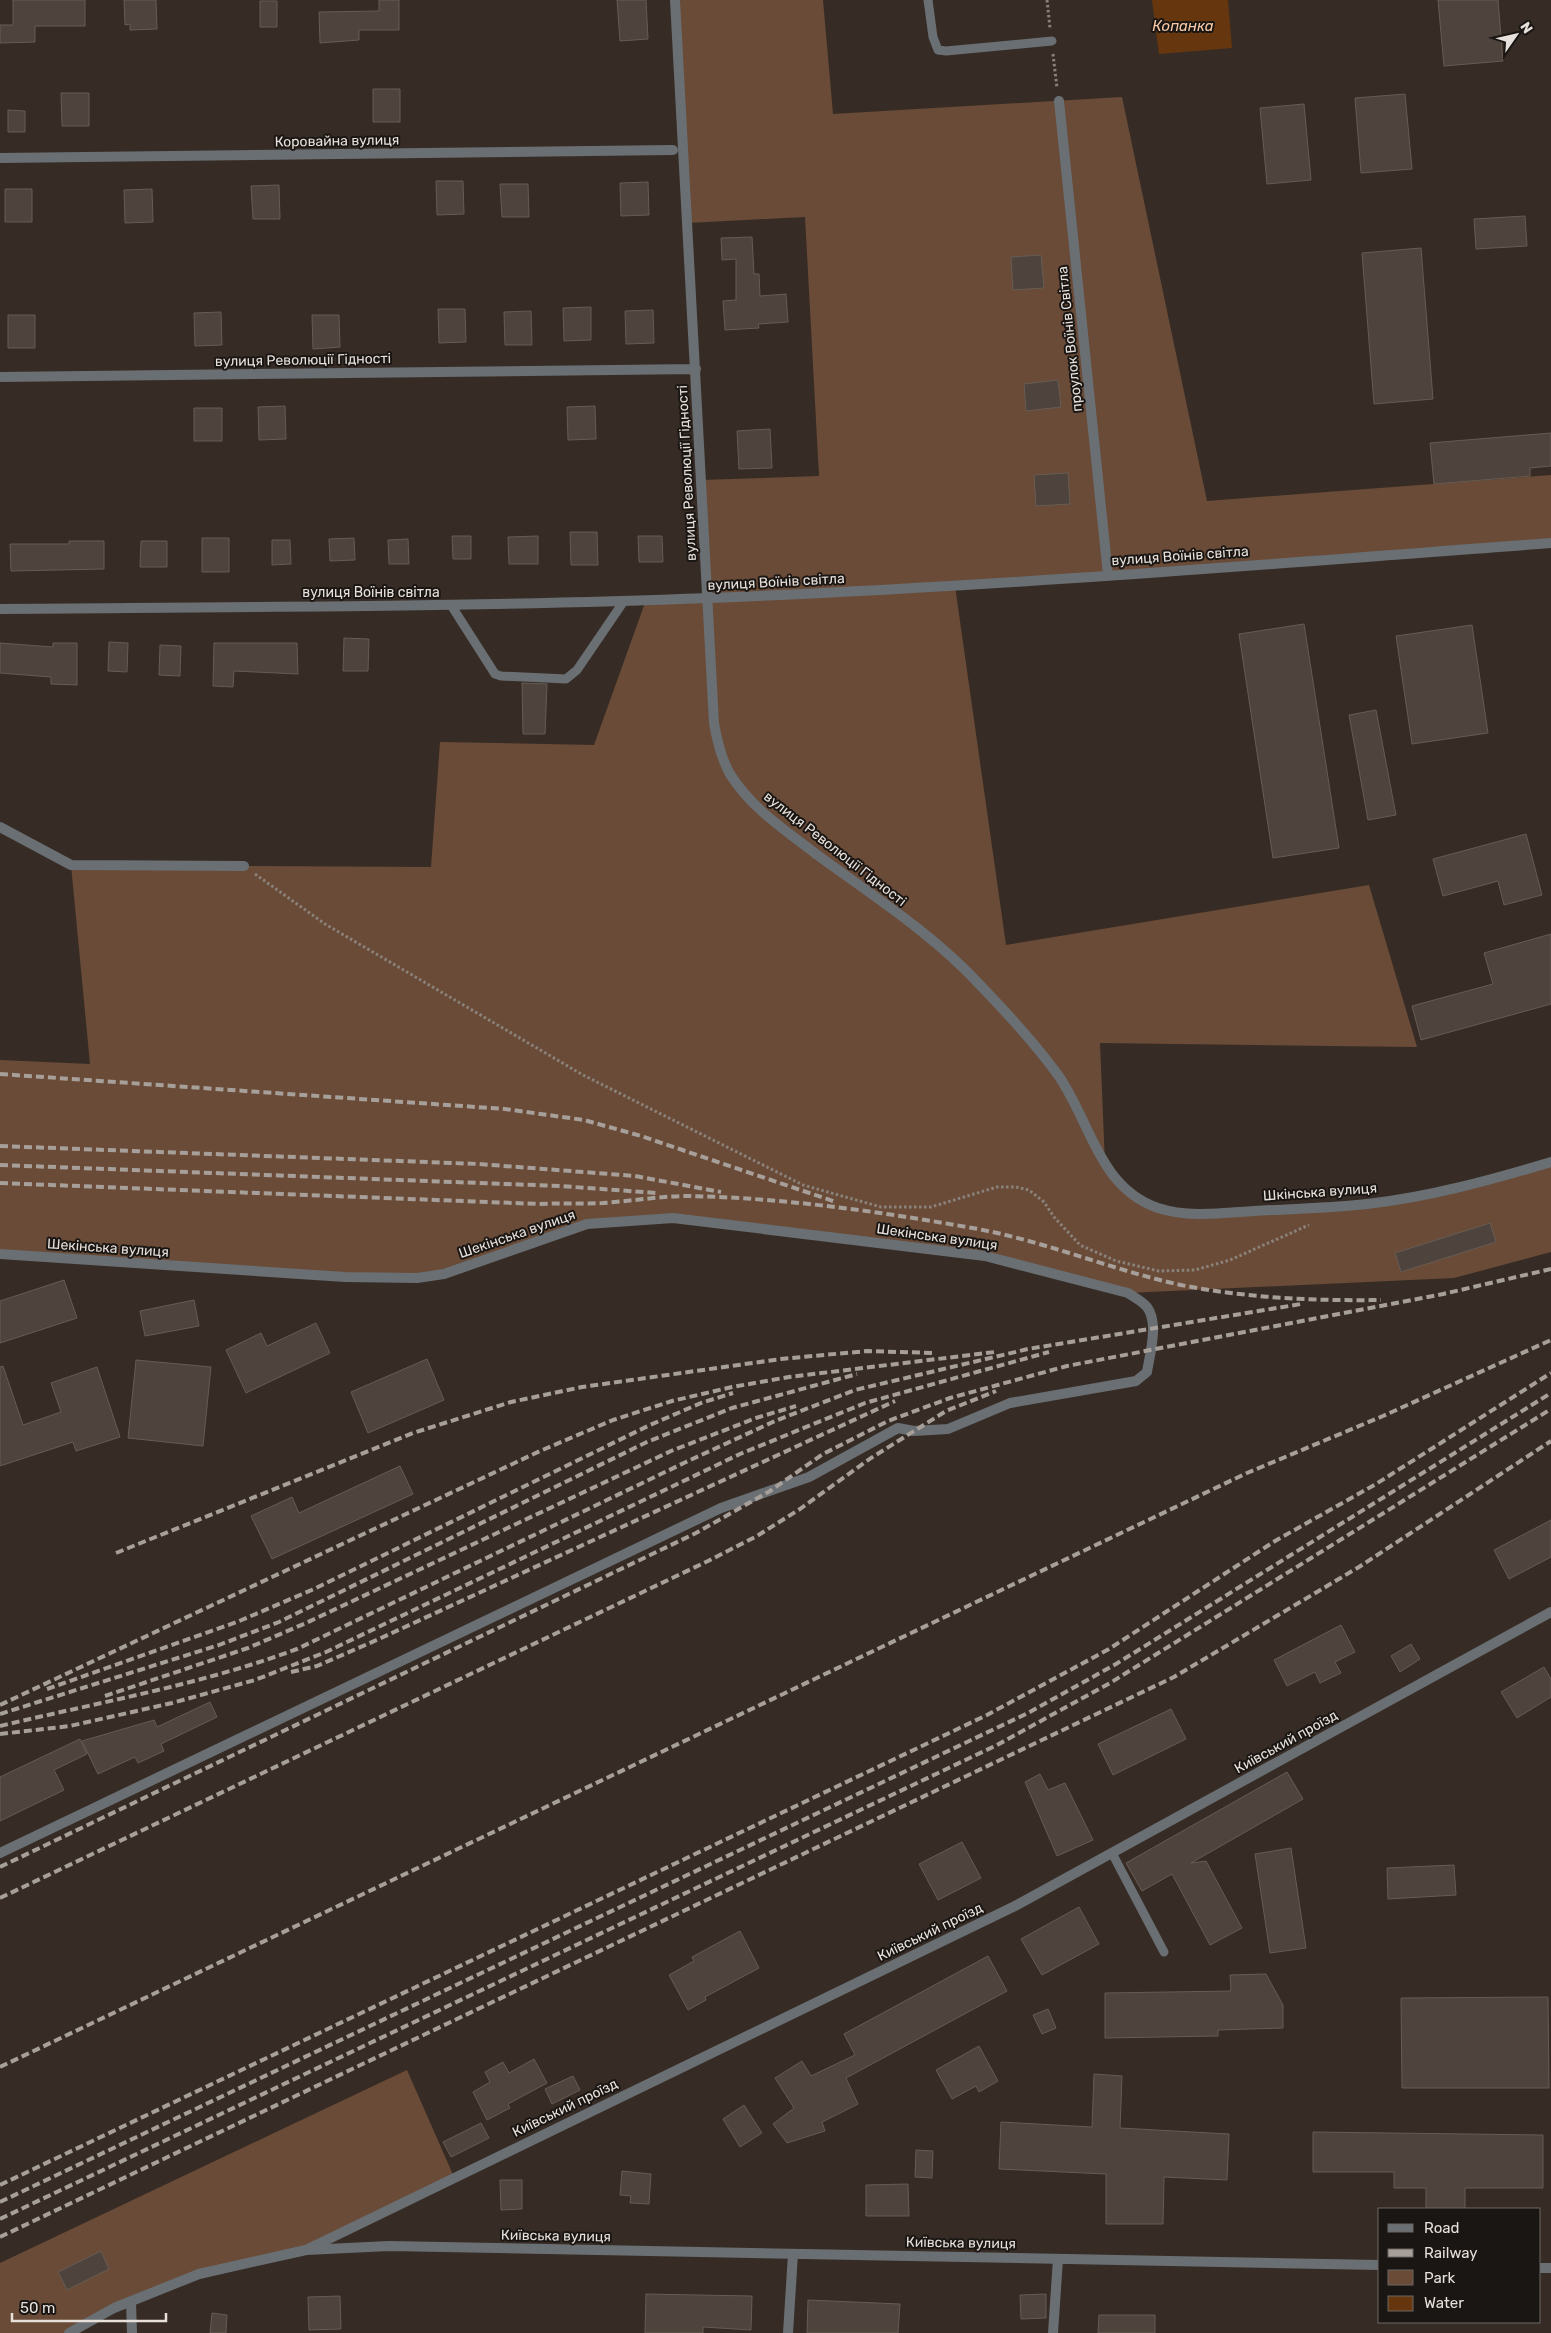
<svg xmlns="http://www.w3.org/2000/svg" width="1551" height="2333" viewBox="0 0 1551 2333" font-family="Rubik,sans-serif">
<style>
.green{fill:#694b37}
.water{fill:#66370f}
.building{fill:#4f443d;stroke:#675c54}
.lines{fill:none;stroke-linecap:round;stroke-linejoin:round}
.path{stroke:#8b827b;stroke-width:3;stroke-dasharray:2.5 2.5;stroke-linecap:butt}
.service{stroke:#6a6f73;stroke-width:9}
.minor{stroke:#6a6f73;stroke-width:10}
.tertiary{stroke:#6a6f73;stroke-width:10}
.rail{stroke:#a79f99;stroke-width:4;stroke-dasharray:8 4;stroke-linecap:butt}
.labels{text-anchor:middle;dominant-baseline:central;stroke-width:4;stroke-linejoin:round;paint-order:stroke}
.street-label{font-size:14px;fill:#e7e0db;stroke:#1a1613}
.water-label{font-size:15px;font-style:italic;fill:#f6c8a8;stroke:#1a1613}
</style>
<rect width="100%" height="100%" fill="#372c25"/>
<!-- green -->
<path class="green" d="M675 0H823L833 114 1122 97 1207 501 1551 475V542L955 586 1006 945 1369 885 1417 1047 1100 1043 1105 1164 1128 1193 1178 1212 1370 1204 1551 1162V1252L1454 1278 1128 1293 985 1256 673 1218 587 1224 417 1278 0 1254V1060L90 1064 71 865 431 867 440 742 594 745 646 600 707 597 702 480 819 476 805 217 688 223Z
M407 2070 454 2177 306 2250 199 2274 69 2333H0V2263Z"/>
<!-- water -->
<path class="water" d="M1152 0H1228L1232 48 1159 54Z"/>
<!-- building -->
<path class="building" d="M13 0H85V26H35V42L0 43V25H13Z
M124 0H156L157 29 130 30V24L125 25Z
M379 0H399V30H359V40L320 43 319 12 379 11Z
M617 0H646L648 39 620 41Z
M1438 0H1498L1503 61 1444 66Z
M260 1H277V27H260Z
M373 89H400V122H373Z
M61 93H89V126H62Z
M1405 94 1412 169 1361 173 1355 98Z
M1304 104 1311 180 1267 184 1260 108Z
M8 110 25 111V132H8Z
M436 181H463L464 214 437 215Z
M648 182 649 215 621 216 620 183Z
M500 184H528L529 217H502Z
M279 185 280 219H253L251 186Z
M5 189H32V222H5Z
M152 189 153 222 125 223 124 190Z
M1525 216 1527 246 1476 249 1474 219Z
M752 237 754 274H759L760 296 786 294 788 322 758 324 759 328 725 330 723 301 736 300V259L722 260 721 238Z
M1421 248 1433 399 1374 404 1362 253Z
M1041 255 1044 288 1013 290 1011 257Z
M591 307V340L564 341 563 308Z
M438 309H465L466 342 439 343Z
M653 310 654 343 626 344 625 311Z
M531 311 532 345H505L504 312Z
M221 312 222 345 195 346 194 313Z
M8 315H35V348H8Z
M312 315H339L340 347 313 349Z
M1058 380 1061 407 1026 411 1024 384Z
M285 406 286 439 259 440 258 407Z
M595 406 596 439 568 440 567 407Z
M194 408H222V441H194Z
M770 429 772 468 739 469 737 431Z
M1551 433V466L1530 468V476L1434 484 1430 443Z
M1068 473 1070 504 1036 506 1034 475Z
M570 532H597L598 565H571Z
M452 536H471V559H453Z
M538 536V564H509L508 537Z
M638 536H662L663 562H639Z
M202 538H229V572H202Z
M354 538 355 560 330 561 329 539Z
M408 539 409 564H389L388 540Z
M272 540H290L291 564 272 565Z
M69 541H104V569L11 571 10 544H69Z
M141 541H167V567H140Z
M1304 624 1339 848 1273 858 1239 634Z
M1472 625 1488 733 1412 744 1396 636Z
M344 638 369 639 368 671H343Z
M109 642 128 643 127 672 108 671Z
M0 643 53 647V643H77V685L51 684V677L0 673Z
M214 643H297L298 674 234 671 233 687 213 686Z
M160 645 181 646 180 676 159 675Z
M522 683 547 684 545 734H523Z
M1376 710 1396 815 1368 820 1349 715Z
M1526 834 1542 895 1504 905 1498 881 1443 896 1433 859Z
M1551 934V1004L1421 1040 1412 1006 1493 984 1484 953Z
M1490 1223 1496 1242 1401 1272 1395 1253Z
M64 1280 77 1318 0 1343V1301Z
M194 1300 199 1326 145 1336 140 1311Z
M316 1323 330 1353 246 1393 226 1350 261 1333 267 1346Z
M427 1359 444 1400 368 1433 351 1392Z
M136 1360 211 1367 203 1446 128 1438Z
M3 1366 23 1425 61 1412 51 1383 97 1367 120 1437 76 1451 73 1442 0 1466V1367Z
M400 1466 413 1494 272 1559 251 1516 292 1497 299 1513Z
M1551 1520V1557L1509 1579 1494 1550Z
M1341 1625 1355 1652 1335 1662 1341 1673 1320 1683 1315 1672 1287 1686 1274 1660Z
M1411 1644 1420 1659 1400 1672 1391 1656Z
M1544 1667 1551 1679V1697L1517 1718 1501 1692Z
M210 1702 217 1717 161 1744 164 1751 138 1763 135 1757 98 1774 82 1741 154 1720 157 1727Z
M1171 1709 1186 1739 1113 1775 1098 1744Z
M80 1739 87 1754 54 1770 64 1790 0 1821V1777Z
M1287 1772 1303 1799 1191 1863 1206 1861 1242 1928 1210 1945 1172 1874 1142 1891 1126 1863Z
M1040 1774 1048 1790 1065 1783 1093 1840 1057 1856 1025 1782Z
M962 1842 981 1878 938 1900 919 1864Z
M1291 1848 1306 1948 1270 1953 1255 1854Z
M1454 1865 1456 1895 1388 1899 1387 1868Z
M1079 1907 1099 1944 1042 1975 1021 1939Z
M740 1931 759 1968 705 1997 706 2000 688 2010 669 1975 694 1961 692 1957Z
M988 1956 1007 1991 846 2078 858 2104 822 2122 825 2131 787 2143 773 2124 794 2108 775 2078 802 2061 811 2076 855 2055 844 2034Z
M1266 1974 1283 2005V2028L1218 2030V2036L1105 2038V1993L1231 1991 1230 1975Z
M1548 1997 1549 2088H1402L1401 1998Z
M1048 2009 1056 2028 1042 2034 1033 2015Z
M979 2046 998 2081 979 2092 976 2086 952 2099 936 2070Z
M534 2059 547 2083 508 2104 510 2108 487 2120 473 2092 490 2082 485 2072 503 2062 509 2073Z
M1094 2074 1122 2076 1120 2128 1229 2134 1227 2180 1164 2177 1163 2224H1106V2174L999 2169 1001 2122 1092 2127Z
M573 2076 580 2090 552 2104 545 2089Z
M744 2105 762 2133 740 2147 723 2119Z
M481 2123 489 2138 451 2157 443 2142Z
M1313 2132 1543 2135V2188H1465V2209H1426V2188H1394V2172H1313Z
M916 2150 933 2151 932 2178 915 2177Z
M622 2171 651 2174 649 2204 630 2203 631 2196 620 2195Z
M500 2180H522V2209L501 2210Z
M908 2184 909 2216H866V2185Z
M101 2251 109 2269 67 2290 58 2272Z
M646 2294 752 2296 751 2330 703 2327V2333H645Z
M1046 2294V2318L1021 2319 1020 2295Z
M340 2296 341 2329 309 2330 308 2297Z
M808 2300 900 2304 898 2333H807Z
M212 2313 227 2315 226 2333H210Z
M1099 2315H1155V2333H1098Z"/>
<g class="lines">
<!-- path -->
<path class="path" d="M1047 0 1050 28
M1053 54 1057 88
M255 874 325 924 583 1075 803 1185 881 1207H931L997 1187H1016L1029 1190 1044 1202 1054 1217 1080 1245 1116 1261 1159 1271 1195 1270 1230 1260 1309 1225"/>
<!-- service -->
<path class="service" d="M928 0 933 37 938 50 946 51 1052 41
M451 605 495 674 501 676 566 679 577 670 624 601
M1112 1853 1164 1952"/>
<!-- minor -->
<path class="minor" d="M675 0 714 723C717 741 721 758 730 774 751 808 785 830 816 854 872 895 933 934 980 985 1007 1013 1035 1043 1058 1075 1091 1122 1098 1187 1158 1208 1189 1218 1223 1213 1254 1211 1292 1209 1330 1208 1367 1204 1429 1197 1491 1180 1551 1162
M1059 101 1108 575
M0 158 673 150
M0 377 696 369
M0 827 71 865 244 866
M0 1254 345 1277 417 1278 444 1274 587 1224 673 1218 985 1256 1128 1293C1134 1297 1142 1301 1147 1307 1159 1323 1150 1353 1147 1372L1136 1381 1010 1403 948 1429 914 1431 898 1428 809 1477 721 1508 0 1853
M306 2250 1015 1906 1551 1612
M131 2302 132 2333
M788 2333 793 2254
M1053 2333 1058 2259"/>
<!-- tertiary -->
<path class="tertiary" d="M0 609C237 607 474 607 710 598 991 587 1271 564 1551 543
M1540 2268H1551
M69 2333 114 2308 199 2274 306 2250 389 2246 1380 2265"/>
<!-- rail -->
<path class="rail" d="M0 1074 505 1109 584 1120 641 1136 836 1202
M0 1146 479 1164 635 1176 721 1192
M0 1165 560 1186 657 1193
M0 1183 539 1204C561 1203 582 1204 603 1203 632 1201 661 1196 689 1196 786 1198 883 1212 978 1229 1047 1242 1112 1270 1181 1285 1247 1298 1314 1301 1381 1300
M116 1553 413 1433 511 1402 582 1387 781 1359 867 1351 933 1353
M291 1672 317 1666 379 1639 895 1401
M47 1689 237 1622 314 1589 650 1425 701 1403 733 1393
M105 1696 248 1648 306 1623 671 1451 756 1418 796 1406
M0 1705 540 1451 613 1420 672 1401 732 1387 789 1377 995 1352
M0 1714 219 1645 279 1622 647 1442 732 1408 857 1374
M0 1726C100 1702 200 1685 297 1649L686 1462 775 1421 855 1390 1028 1349 1301 1304
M0 1734 70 1726 172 1703 255 1680 326 1652 740 1454 865 1403 1049 1352
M0 1867 696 1533 770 1491 823 1454 888 1421 950 1398 1067 1366 1443 1294 1551 1269
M0 1898 708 1561 757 1536 800 1509 871 1458 946 1411 996 1391
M0 2067 1247 1473 1383 1416 1551 1340
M0 2185 987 1715 1109 1649 1275 1541 1376 1484 1551 1373
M0 2202 1028 1713 1116 1664 1551 1393
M0 2219 997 1745 1110 1683 1551 1409
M0 2237 1174 1677 1359 1567 1551 1441"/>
</g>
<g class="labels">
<!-- street labels -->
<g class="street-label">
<text transform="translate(337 141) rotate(-1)">Коровайна вулиця</text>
<text transform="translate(1070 339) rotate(-96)">проулок Воїнів Світла</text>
<text transform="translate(303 360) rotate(-1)">вулиця Революції Гідності</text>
<text transform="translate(687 473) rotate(-93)">вулиця Революції Гідності</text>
<text transform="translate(1180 556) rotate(-4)">вулиця Воїнів світла</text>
<text transform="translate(776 582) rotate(-3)">вулиця Воїнів світла</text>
<text x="371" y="592">вулиця Воїнів світла</text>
<text transform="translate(835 849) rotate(38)">вулиця Революції Гідності</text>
<text transform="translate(1320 1192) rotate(-4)">Шкінська вулиця</text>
<text transform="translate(517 1234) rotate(-19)">Шекінська вулиця</text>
<text transform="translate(937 1237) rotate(8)">Шекінська вулиця</text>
<text transform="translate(108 1248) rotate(4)">Шекінська вулиця</text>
<text transform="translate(1286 1742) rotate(-29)">Київський проїзд</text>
<text transform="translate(930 1932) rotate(-26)">Київський проїзд</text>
<text transform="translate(565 2108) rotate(-26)">Київський проїзд</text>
<text transform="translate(556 2236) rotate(1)">Київська вулиця</text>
<text transform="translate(961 2243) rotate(1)">Київська вулиця</text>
</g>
<!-- water labels -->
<g class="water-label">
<text x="1183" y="26">Копанка</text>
</g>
</g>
<!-- legend -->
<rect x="1378" y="2208" width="162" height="115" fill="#1a1613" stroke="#6c6763"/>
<rect x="1388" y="2224" width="25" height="8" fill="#6a6f73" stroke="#6c6763"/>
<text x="1424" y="2233" font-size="15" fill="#e7e0db">Road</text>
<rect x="1388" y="2249" width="25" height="8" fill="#a79f99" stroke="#6c6763"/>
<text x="1424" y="2258" font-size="15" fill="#e7e0db">Railway</text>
<rect x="1388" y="2270" width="25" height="15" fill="#694b37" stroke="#6c6763"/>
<text x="1424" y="2283" font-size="15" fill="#e7e0db">Park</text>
<rect x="1388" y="2296" width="25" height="15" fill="#66370f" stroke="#6c6763"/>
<text x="1424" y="2308" font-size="15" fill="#e7e0db">Water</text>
<!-- north arrow -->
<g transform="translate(1516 35) rotate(56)" stroke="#1a1613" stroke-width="4" paint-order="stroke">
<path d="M0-4L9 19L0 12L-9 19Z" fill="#e7e0db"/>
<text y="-8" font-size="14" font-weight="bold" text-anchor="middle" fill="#e7e0db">N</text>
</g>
<!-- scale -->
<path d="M12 2313v8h154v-8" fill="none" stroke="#e7e0db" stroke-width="2.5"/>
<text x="20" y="2313" font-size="15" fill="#e7e0db" stroke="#1a1613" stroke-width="4" paint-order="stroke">50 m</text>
</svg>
